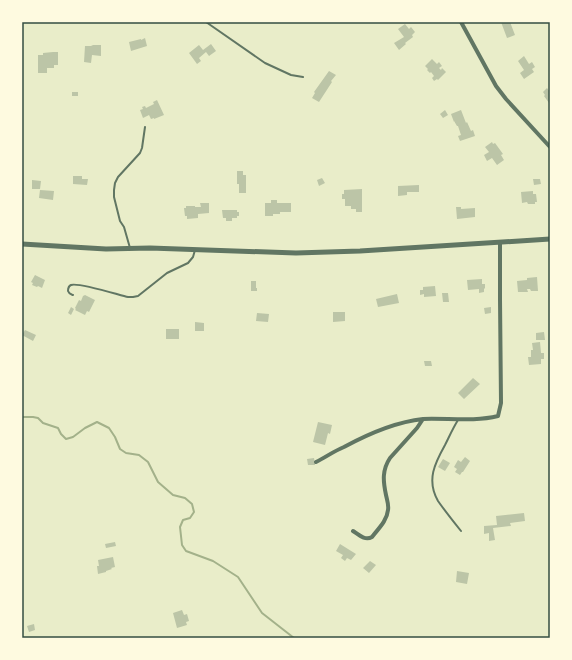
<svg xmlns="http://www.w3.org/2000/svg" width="572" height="660" viewBox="0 0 572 660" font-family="'Sofia Sans Condensed',sans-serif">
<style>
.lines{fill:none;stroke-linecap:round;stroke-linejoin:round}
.stream{stroke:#a3b18a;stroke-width:2}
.building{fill:#bcc5a7}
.service{stroke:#617663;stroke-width:2}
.minor{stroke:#617663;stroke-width:4}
.tertiary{stroke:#617663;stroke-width:5}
.neatline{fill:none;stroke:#344e41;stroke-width:1.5}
</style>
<rect width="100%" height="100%" fill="#e9edc9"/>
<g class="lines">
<!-- stream -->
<path class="stream" d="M22 417H33L38 418 43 423 58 428 61 434 66 439 73 437 85 428 97 422 109 428 115 437 120 449 126 453 139 455 148 462 158 482 173 495 185 498 192 504 194 512 190 518 183 520 180 527 182 545 186 551 213 561 238 577 262 613 294 638"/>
</g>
<!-- building -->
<path class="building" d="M501 22H510L515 35 507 38Z
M405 24 409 29 411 27 415 32 412 35 413 37 405 43 406 44 399 50 394 43 404 37 398 29Z
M145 38 147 46 131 51 129 42 141 39V40Z
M211 44 216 51 209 56 206 52 199 58 201 61 197 64 189 53 199 45 203 50Z
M93 45H101V56L92 55 91 63 84 62 85 46H91Z
M53 52H58V65H54V68H47V73H38V55H43V53Z
M524 56 529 64 532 62 535 67 532 69 534 72 524 79 520 73 524 70 518 61Z
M432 59 437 64 439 62 442 66 439 68 441 70 442 68 446 72 438 80 437 79 434 81 432 78 434 76 431 72 430 73 427 70 428 69 425 66Z
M329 71 336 75 331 81 332 82 319 102 312 98 315 93 314 92Z
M547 88 550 92V102L549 103 544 96 545 95 543 92Z
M72 92H78V96H72Z
M157 100 164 115 154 119V118L151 119 149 115 143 118 140 110 143 109 142 107 145 106 146 108 154 104 153 102Z
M445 110 448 115 443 118 440 114Z
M461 110 466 123 467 122 471 131 473 130 475 136 460 141 458 136 461 135 458 126H457L454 121V122L451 114Z
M492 142 493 144 495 143 503 154 501 155 504 160 497 165 492 158 487 161 484 155 489 152 485 147Z
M237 171H243V175H246V193H239V184H237Z
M73 176H82V179H88L87 185 73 184Z
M322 178 325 183 319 186 317 180Z
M533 179H540L541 184 534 185Z
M32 180 41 181 40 189H32Z
M419 185V192H407V195L398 196V186Z
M362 189V212H356V209H351V206H345V199H342V194H344V190Z
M40 190 54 191 53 200 39 198Z
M533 191V194H536L537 202H535V204H528L527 202 522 203 521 192Z
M271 200H277V203H291V212H280V214H273V216H265V203H271Z
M200 203H209V213L198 214V218L187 219V216H185L184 208H186V206H195V207H201Z
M456 207H461V209L475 208V217L457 219Z
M222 210H237V212H239V216H237V218H232V221H226V218H223Z
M35 275 45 280 42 288 38 286 37 287 32 285 33 283 31 282Z
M537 277 538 291H531L530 289H527L528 292H518L517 281 527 280V278Z
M482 279V284H485V288L484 289V292L479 293V289L468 290 467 280Z
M251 281H256V288H257V291H251Z
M435 286 436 296 424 297V294L420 295V290H423V287Z
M442 293H448L449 302H443Z
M397 294 399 303 378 307 376 299Z
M85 295 95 300 89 312 87 311 85 315 75 310 76 309 75 308 79 300 81 301 83 296Z
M71 307 74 309 71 315 68 313Z
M491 307V313L485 314 484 308Z
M333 312H345V321L333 322Z
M257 313 269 314 268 322 256 321Z
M195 322 204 323V331H195Z
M166 329H179V339H166Z
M25 330 36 335 33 341 22 335Z
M544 332 545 340H536V333Z
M540 342 541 353H544V359H541V364L529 365 528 357H531V350H533L532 343Z
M424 361H431L432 366H425Z
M473 378 480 384 464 399 458 393Z
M318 422 332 425 330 434 328 433 325 445 313 442Z
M465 457 470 461 463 472H462L460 475 455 472 457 469 454 467 458 460 461 462Z
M314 458 315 465H308L307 459Z
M443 459 450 463 445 471 438 467Z
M524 513 525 521 510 523 511 526 493 528 495 540 489 541V533L484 534V526L497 525 496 516Z
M115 542 116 546 106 548 105 544Z
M340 544 356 554 351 560 347 558 345 561 341 558 343 555 336 551Z
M113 557 115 567 111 568 112 569 106 571V572L98 574 97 566H99L98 560Z
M370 561 376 565 369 573 363 568Z
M457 571 469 573 467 584 456 582Z
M182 610 184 615 187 614 189 621 186 622 187 625 177 628 173 613Z
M34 624 35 630 29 632 27 626Z"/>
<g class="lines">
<!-- service -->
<path class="service" d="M206 22 265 63 291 75 303 77
M130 248 124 227 120 221 114 197V190L115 183 118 177 140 153 142 148 145 127
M73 295C70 294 69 294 68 291 68 289 69 286 71 285 78 282 119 295 128 297H133L138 296 167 273 188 263 193 257 195 250
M458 420C453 428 449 437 445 445 435 463 426 480 438 501 445 511 453 521 461 531"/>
<!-- minor -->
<path class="minor" d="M461 22 496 86 506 99 550 147
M316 462C326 457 334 451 344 447 368 434 395 422 423 419
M353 531C359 535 365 541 372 537 378 529 387 521 388 510 389 505 387 500 386 495 383 481 382 470 390 458L417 428 423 419C448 418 474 422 498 416L501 403 500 299V242"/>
<!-- tertiary -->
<path class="tertiary" d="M22 244 106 249 150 248 296 253 360 251 550 239"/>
</g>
<!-- border -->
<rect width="572" height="660" fill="none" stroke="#fefae0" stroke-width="46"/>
<rect x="23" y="23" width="526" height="614" class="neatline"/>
</svg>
